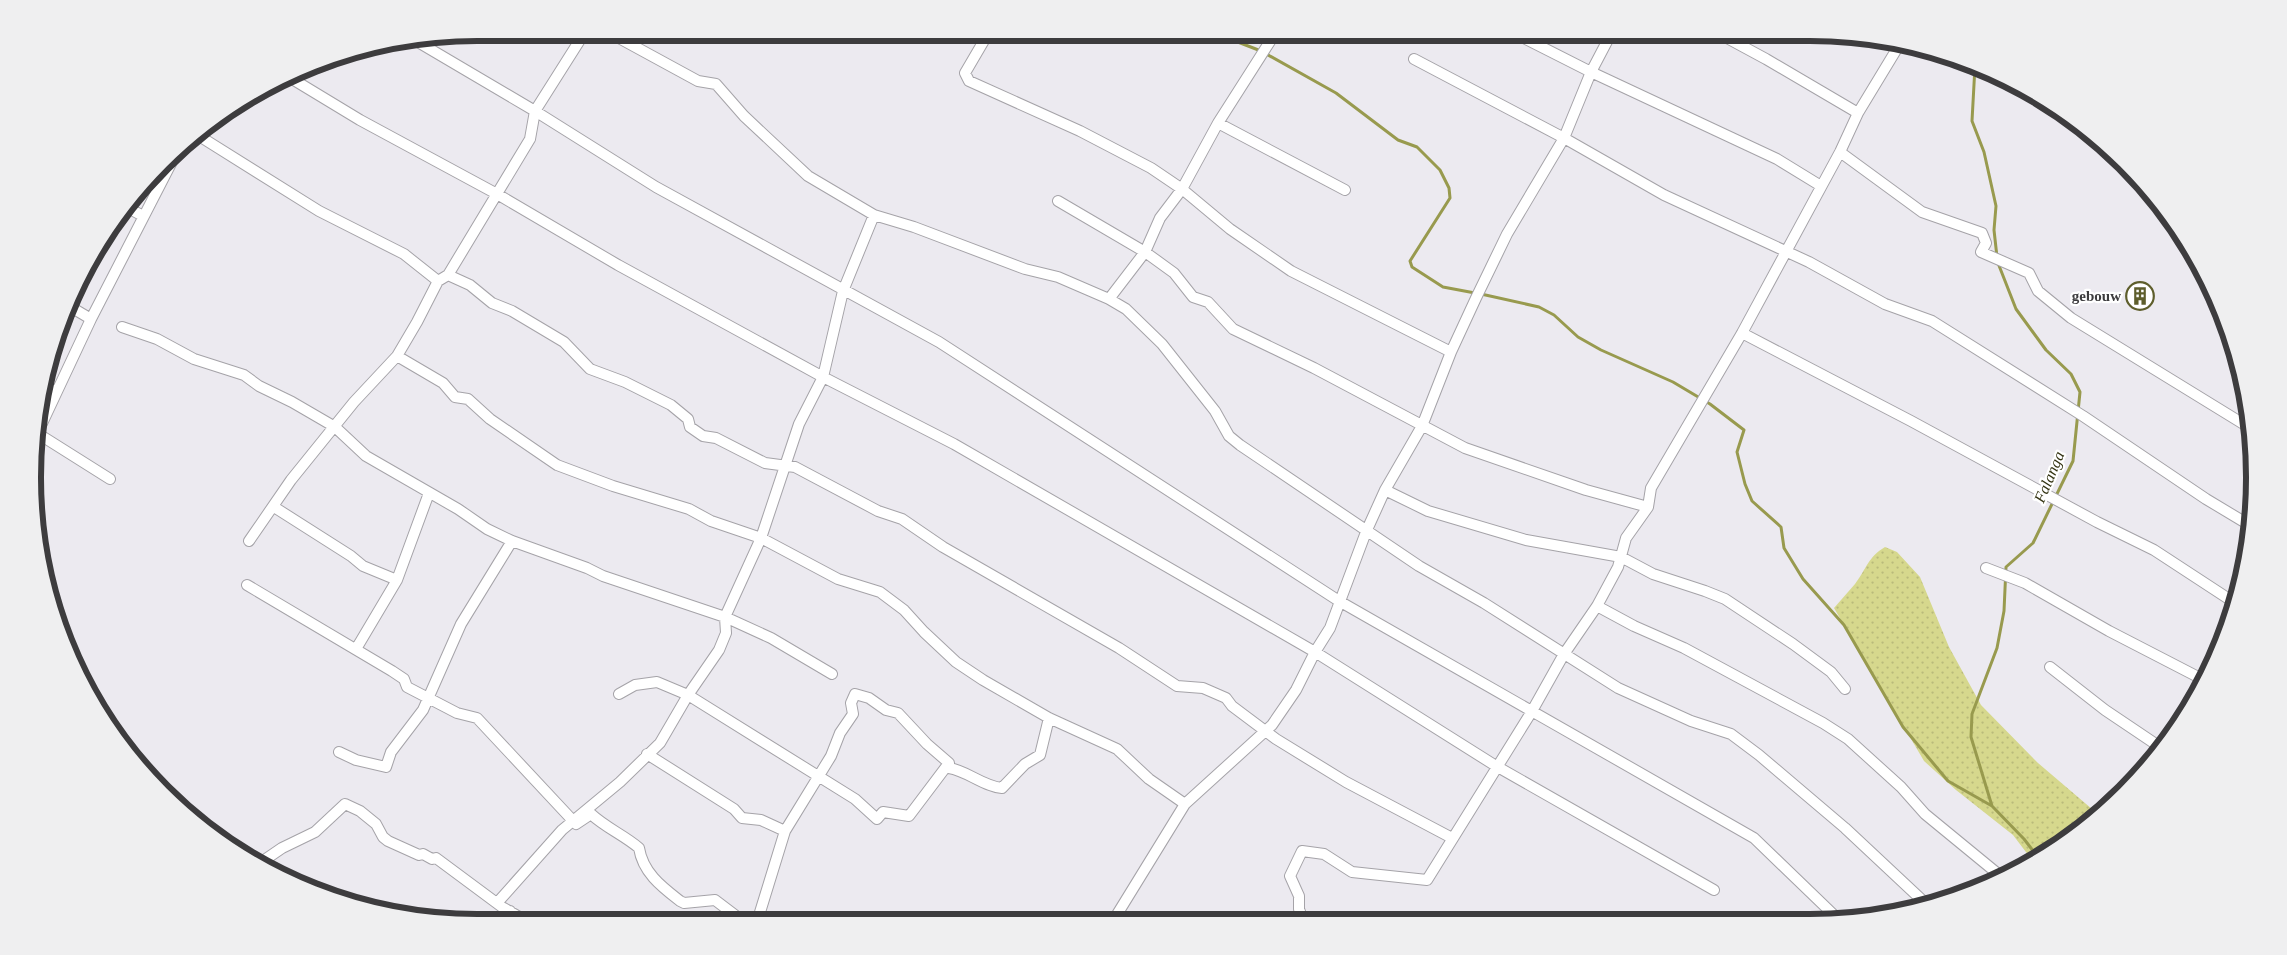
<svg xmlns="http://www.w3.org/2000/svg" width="2287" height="955" viewBox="0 0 2287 955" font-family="Georgia,serif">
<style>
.grass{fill:url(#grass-dots)}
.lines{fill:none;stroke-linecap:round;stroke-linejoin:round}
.stream{stroke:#989a4e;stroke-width:3}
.street-casing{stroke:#a5a3a8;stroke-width:12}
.street{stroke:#fff;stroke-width:10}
.labels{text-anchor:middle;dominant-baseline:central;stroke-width:4.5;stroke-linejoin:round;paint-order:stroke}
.poi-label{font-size:15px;font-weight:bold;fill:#3d3c3e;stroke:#fff;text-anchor:end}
.water-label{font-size:16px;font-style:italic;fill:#333312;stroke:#fff}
.rim{fill:none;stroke:#3d3c3e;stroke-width:6}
</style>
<defs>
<pattern id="grass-dots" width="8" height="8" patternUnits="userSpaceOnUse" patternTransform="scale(1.25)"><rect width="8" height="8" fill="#d6d88d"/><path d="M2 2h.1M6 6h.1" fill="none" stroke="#b9ba7b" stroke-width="1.8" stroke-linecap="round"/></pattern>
</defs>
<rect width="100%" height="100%" fill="#eceaf0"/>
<!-- grass -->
<path class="grass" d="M1885 547 1897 552 1920 577 1949 647 1981 705 2038 763 2099 815 2032 860 2013 835 1956 790 1924 761 1834 608C1841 600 1848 592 1855 584 1867 568 1868 557 1885 547Z"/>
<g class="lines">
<!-- stream -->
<path class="stream" d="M1212 32 1261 51 1336 93 1398 140 1417 147 1440 170 1449 188 1450 198 1410 261 1412 267 1443 287 1475 293
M1975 66 1972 121 1984 152 1996 206 1994 230 1997 257
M1998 263 2016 309 2046 350 2071 374 2080 392 2073 461 2033 543 2006 567 2004 611 1997 648 1972 714 1971 737 1992 806 2024 839 2037 856
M1481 294 1539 307 1554 315 1578 337 1601 350 1673 382 1710 404 1744 430 1737 452 1745 484 1752 501 1781 527 1784 548 1803 579 1844 625 1903 727 1948 781 1992 806"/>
<defs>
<path id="street" d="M608 32 698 81 716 84 744 116 808 176 874 215 914 227 1025 269 1058 277 1109 299 1126 309 1162 344 1215 411 1229 436 1240 445 1419 566 1484 603 1618 688 1691 721 1731 734 1759 755 1845 828 1924 902
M989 32 965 73 969 81 1080 131 1151 168 1182 189 1230 229 1291 271 1451 352
M1512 32 1591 72 1777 159 1821 186
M1716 32 1766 59 1858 113
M418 42 535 111 656 187 939 342 1339 601 1754 838 1838 919
M1414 59 1564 138 1664 195 1809 262 1885 304 1932 321 2083 416 2206 499 2251 526
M289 77 360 120 497 194 618 265 823 377 954 444 1315 652 1496 766 1714 890
M2011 82 2036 95
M1218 123 1345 190
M196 134 319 211 404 254 438 281
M1840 152 1922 212 1982 233 1986 243 1981 252 2029 273 2038 291 2071 318 2250 428
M1058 201 1145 252 1174 273 1193 297 1208 302 1233 329 1314 368 1465 448 1586 490 1648 507
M130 209 143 216
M448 275 470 285 492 303 512 311 564 342 590 369 625 382 671 405 688 419 690 427 703 436 716 438 765 463 795 467 878 511 902 519 943 547 1119 648 1177 686 1203 688 1226 698 1232 706 1276 739 1346 782 1452 838
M1109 299 1145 252 1160 218 1182 189 1218 123 1276 32
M69 306 91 319
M122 327 157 339 194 359 244 375 259 386 292 402 335 427 366 456 458 509 487 529 512 541 587 568 603 576 725 617 771 638 832 674
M1742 333 1911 421 2097 522 2154 550 2235 603
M397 356 443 383 455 397 468 399 490 419 557 465 613 486 689 509 711 521 761 538 838 579 880 592 904 610 924 632 956 662 983 680 1049 718 1117 749 1149 779 1185 804
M44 386 56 391
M37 433 110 479
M37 434 91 319 178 150
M1385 490 1428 511 1526 540 1621 557 1653 574 1705 591 1725 599 1793 644 1831 672 1845 689
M274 507 351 556 363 566 397 580
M249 541 291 480 354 402 397 356 417 322 438 281 448 275 530 139 535 111 585 32
M1986 568 2025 583 2109 631 2202 679
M247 585 392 671 404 679 407 687 457 713 477 718 576 824 591 814C606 828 624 835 639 848 643 873 662 887 680 901L684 903 715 900 744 922
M1597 606 1634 626 1684 648 1823 723 1848 739 1901 787 1925 814 2003 878
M356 649 397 580 429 493
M2050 667 2105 710 2160 747
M619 694 635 685 657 682 688 695 855 799 877 819 883 812 909 816 949 763V768C968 771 982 786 1002 788L1025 764 1040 755 1049 718
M339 752 356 760 386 767 391 752 423 710 461 624 512 541
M647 754 734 809 742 818 761 820 785 831
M263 861 282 848 315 832 345 804 360 811 376 824 383 837 388 841 419 855 423 854 432 859 436 858 502 907 528 922
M497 903 562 830 620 782 660 743 688 695 719 650 726 633 725 617 761 538 799 424 823 377 843 291 874 215
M1303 920 1299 909V896L1290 876 1302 851 1324 854 1352 872 1427 880 1532 711 1564 654 1597 606 1618 567 1626 538 1648 507 1651 488 1742 333 1840 152 1858 113 1898 47
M1113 921 1185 804 1272 725 1296 690 1315 652 1330 628 1366 532 1385 490 1422 426 1451 352 1476 298 1507 234 1564 138 1591 72 1612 32
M487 922 510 911
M757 922 785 831 831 756 840 733 853 714 851 703 855 694 869 698 886 710 898 713 927 744 949 763"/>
</defs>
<!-- street casing -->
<use href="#street" class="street-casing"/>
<!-- street -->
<use href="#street" class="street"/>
</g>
<!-- icons -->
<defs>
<symbol id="building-ring" viewBox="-11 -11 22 22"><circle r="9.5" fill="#fff" stroke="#5e5e2c" stroke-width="1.5"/><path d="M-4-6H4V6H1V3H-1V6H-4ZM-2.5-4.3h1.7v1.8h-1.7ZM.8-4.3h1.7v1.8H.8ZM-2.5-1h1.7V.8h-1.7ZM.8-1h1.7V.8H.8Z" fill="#5e5e2c"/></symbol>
</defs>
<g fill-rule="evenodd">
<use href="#building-ring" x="2124" y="280" width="32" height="32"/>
</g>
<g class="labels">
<!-- poi labels -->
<g class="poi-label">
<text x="2121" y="296">gebouw</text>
</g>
<!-- water labels -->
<g class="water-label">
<text transform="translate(2049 477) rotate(-67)">Falanga</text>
</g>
</g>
<!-- crop -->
<path d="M0 0H2287V955H0ZM477 41H1810A436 436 0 0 1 2246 477V478A436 436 0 0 1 1810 914H477A436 436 0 0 1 41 478V477A436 436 0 0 1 477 41Z" fill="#efeff0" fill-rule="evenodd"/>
<path class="rim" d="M477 41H1810A436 436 0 0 1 2246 477V478A436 436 0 0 1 1810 914H477A436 436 0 0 1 41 478V477A436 436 0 0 1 477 41Z"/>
</svg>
